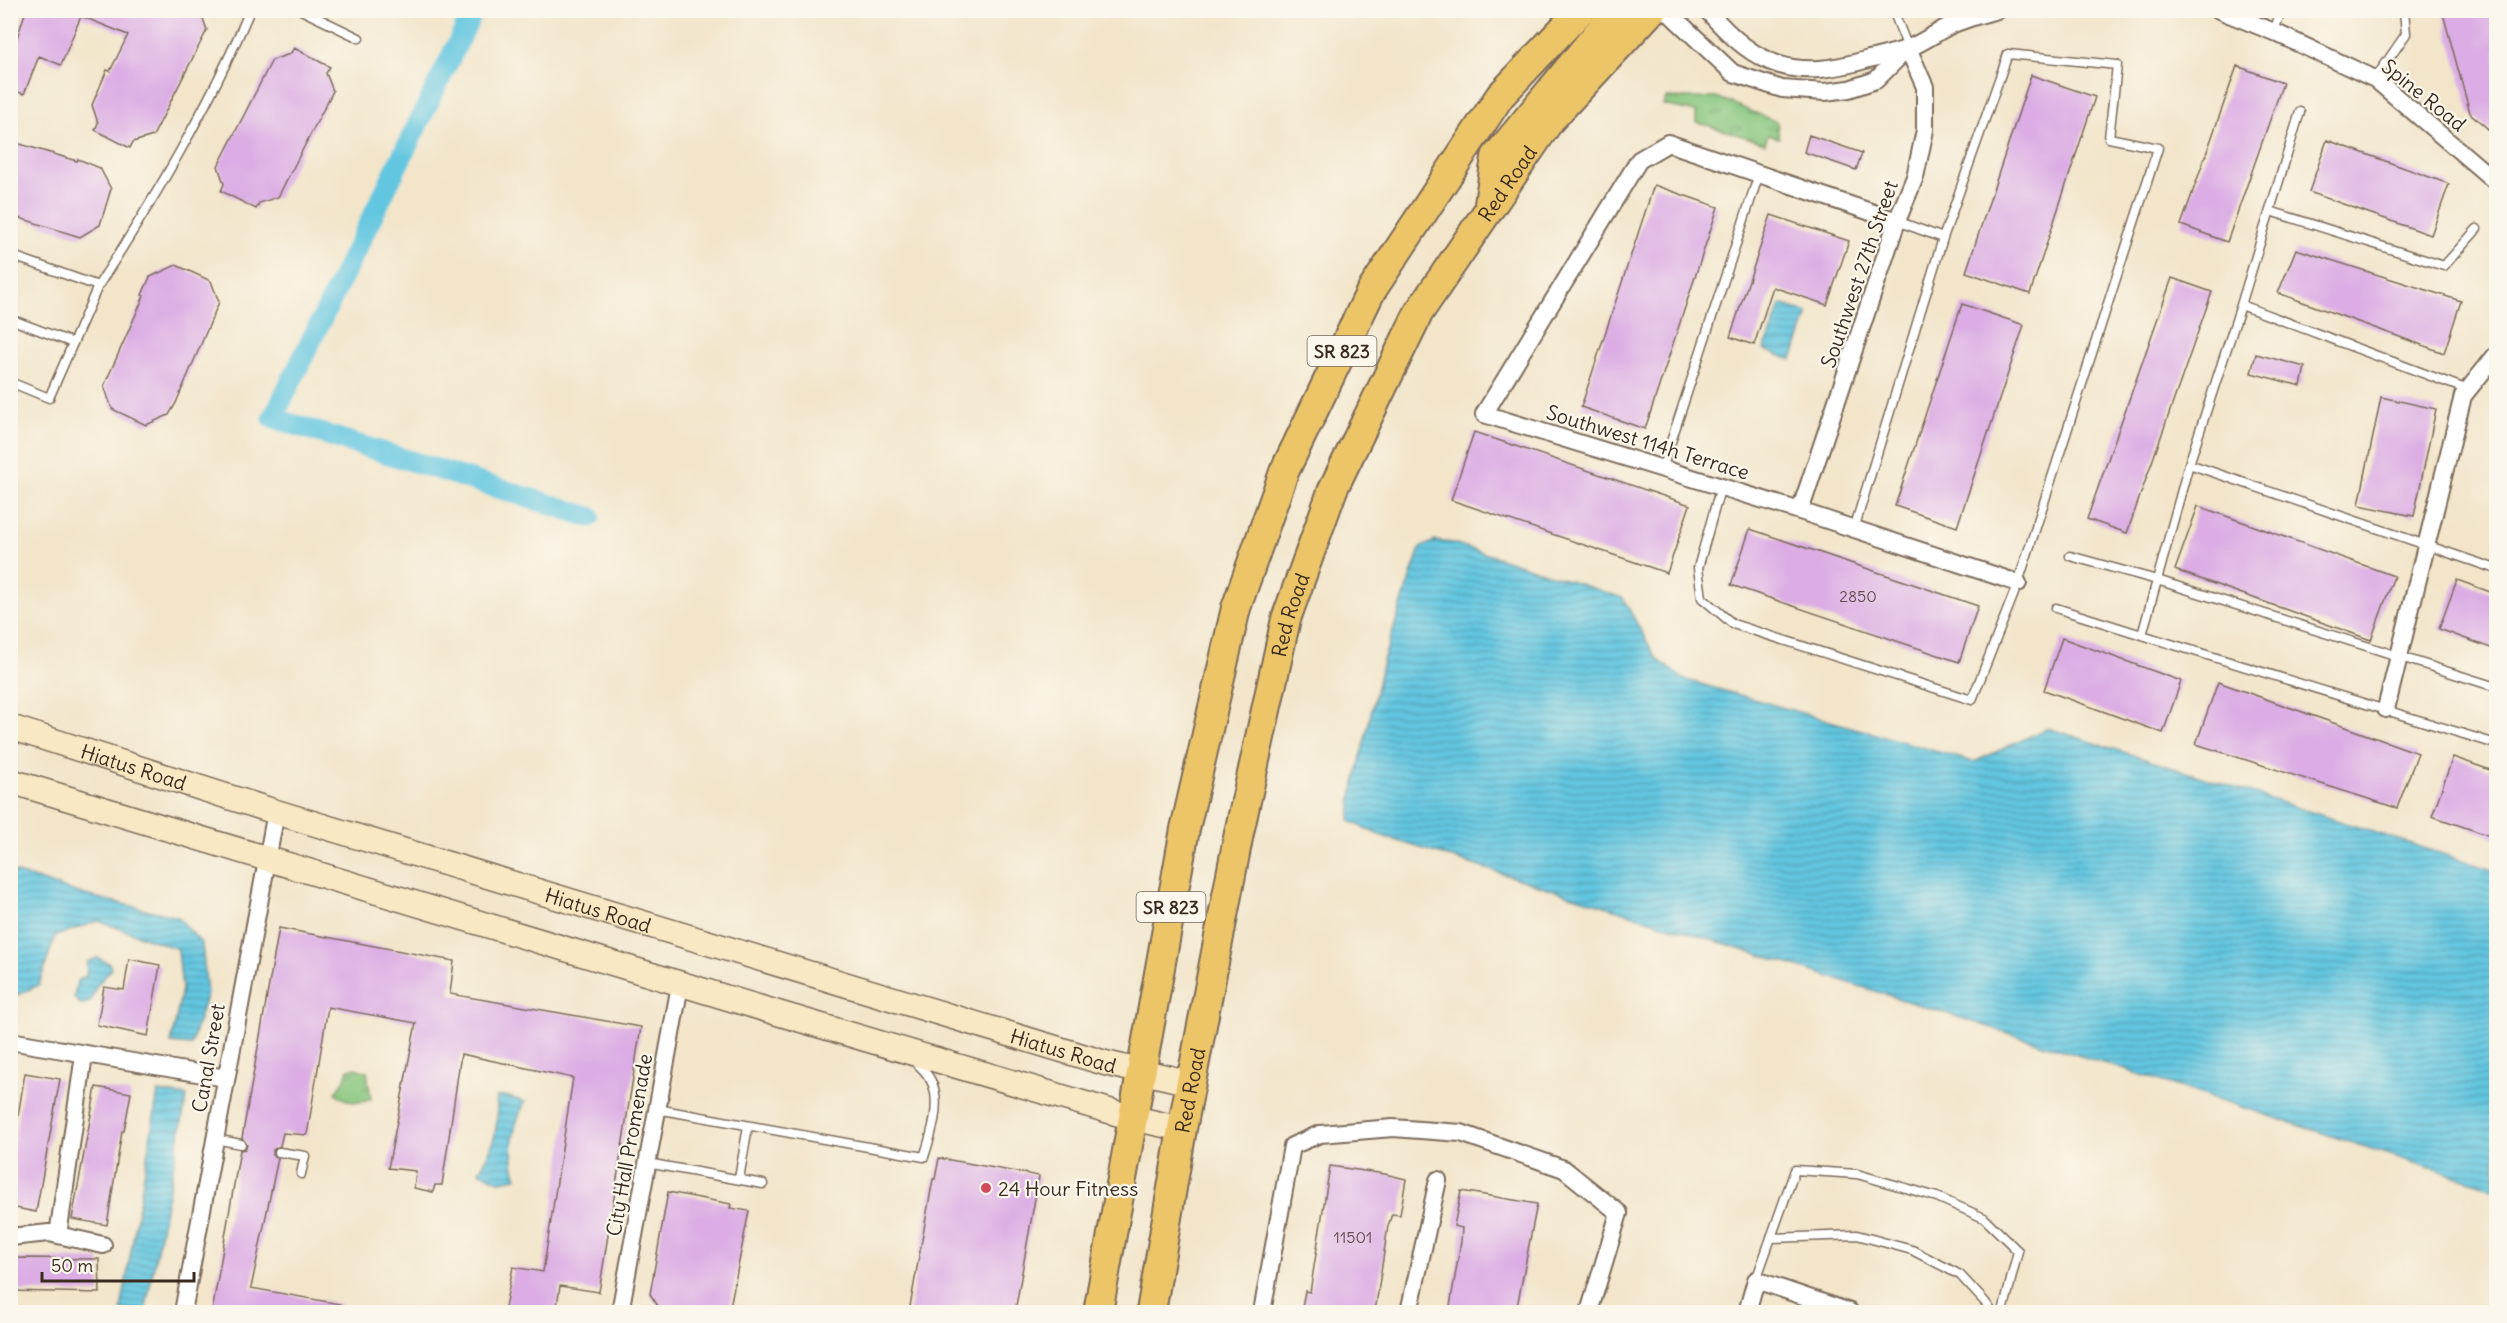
<svg xmlns="http://www.w3.org/2000/svg" width="2507" height="1323" viewBox="0 0 2507 1323" font-family="Delius,sans-serif">
<style>
.park{fill:url(#park-tufts);stroke:#60784e;stroke-width:1.5}
.water{fill:url(#water-rules);stroke:#4e787f;stroke-width:1.5}
.lines{fill:none;stroke-linecap:round;stroke-linejoin:round}
.canal{stroke:#62c6e0;stroke-width:21}
.building{fill:#dbade4}
.service-casing{stroke:#7b6b5a;stroke-width:11}
.minor-casing{stroke:#7b6b5a;stroke-width:20}
.secondary-casing{stroke:#7b6b5a;stroke-width:27}
.trunk-casing{stroke:#7b6b5a;stroke-width:32}
.service{stroke:#fff;stroke-width:8}
.minor{stroke:#fff;stroke-width:16}
.secondary{stroke:#f8e8c3;stroke-width:24}
.trunk{stroke:#edc569;stroke-width:28}
.poi-dot{fill:#d1495b;stroke:#fbf7ec;stroke-width:2}
.labels{text-anchor:middle;dominant-baseline:central;stroke-width:4.5;stroke-linejoin:round;paint-order:stroke}
.number-label{font-size:16px;fill:#634b50}
.shield{fill:#fbf7ec;stroke:#75685c;stroke-width:1.5}
.shield-label{font-size:18px;font-weight:bold;fill:#3b2a1e}
.street-label{font-size:20px;fill:#3b2a1e;stroke:#fbf7ec}
.poi-label{font-size:20px;fill:#3b2a1e;stroke:#fbf7ec;text-anchor:start}
</style>
<defs>
<pattern id="park-tufts" width="24" height="20" patternUnits="userSpaceOnUse" patternTransform="scale(1.5)"><rect width="24" height="20" fill="#85c57d"/><path d="M3 7l-1-3M5 7V3M7 7l1-3M15 17l-1-3M17 17v-4M19 17l1-3" fill="none" stroke="#6ea066"/></pattern>
<pattern id="water-rules" width="6" height="5" patternUnits="userSpaceOnUse" patternTransform="scale(1.5)"><rect width="6" height="5" fill="#62c6e0"/><path d="M0 2.5h6" fill="none" stroke="#52a1b5"/></pattern>
</defs>
<rect width="100%" height="100%" fill="#fbf7ec"/>
<filter id="ink" filterUnits="userSpaceOnUse"><feTurbulence type="fractalNoise" baseFrequency=".0167" numOctaves="2"/><feDisplacementMap in="SourceGraphic" scale="12" xChannelSelector="R" yChannelSelector="G"/><feConvolveMatrix kernelMatrix="1 2 1 2 8 2 1 2 1" color-interpolation-filters="sRGB"/></filter>
<filter id="wash" filterUnits="userSpaceOnUse"><feTurbulence type="fractalNoise" baseFrequency=".008" numOctaves="4" result="noise"/><feDisplacementMap in="SourceGraphic" scale="24" xChannelSelector="R" yChannelSelector="G"/><feGaussianBlur stdDeviation="1.35" result="paint"/><feColorMatrix in="noise" values="0 0 0 0 0 0 0 0 0 0 0 0 0 0 0 0 0 1.4 0 .05"/><feComposite in="paint" operator="in"/></filter>
<g filter="url(#wash)">
<rect width="100%" height="100%" fill="#f2e5ca"/>
<!-- park -->
<path class="park" d="M1666 98H1719L1777 122 1779 138 1768 135 1765 143 1696 122V112L1663 105Z
M355 1068 367 1072 371 1099C358 1105 346 1102 336 1093L345 1079 348 1069Z"/>
<!-- water -->
<path class="water" d="M1781 304 1808 313 1792 360 1764 350Z
M1435 541 1453 543 1623 598 1656 658 1683 679 1974 762 2048 728 2496 871V1189L2167 1083 1379 835 1350 821 1352 795 1383 661 1420 548Z
M11 871 85 895 178 917 202 944 207 993 191 1045 171 1043 182 989 178 949 98 921 55 936 39 985 15 996 11 995Z
M97 958 109 963 111 969 96 987 90 1002 81 1005 74 997 77 981 86 976 87 962Z
M158 1092 187 1096 145 1312 121 1310Z
M505 1096 525 1102C512 1127 508 1152 517 1178L499 1181 479 1172C494 1147 500 1126 496 1097Z"/>
<g class="lines">
<!-- canal -->
<path class="canal" d="M474 10 273 418 590 517"/>
</g>
<g id="blocks">
<!-- building -->
<path class="building" d="M26 10H200L207 30 153 136 133 142 130 148 95 130 98 123 92 105 107 70 110 71 128 35 81 16 61 65 39 56 24 94 10 89V60Z
M2442 10H2496V136L2470 113Z
M294 48 330 67 326 73 333 91 278 197 259 203 256 209 221 191 224 184 218 166 272 60 290 54Z
M2237 66 2283 83 2227 242 2181 225Z
M2031 75 2095 97 2030 294 1966 272Z
M1809 135 1862 153 1856 170 1804 152Z
M2327 140 2449 184 2431 235 2309 192Z
M10 141 77 161 78 159 100 168 111 189 100 225 80 237 10 215Z
M1654 185 1718 207 1645 429 1581 407Z
M1771 215 1849 241 1827 305 1773 287 1754 345 1730 337Z
M2296 249 2461 301 2444 353 2278 293Z
M176 265 211 281 219 302 176 403 169 415 146 425 112 409 104 386 144 296 142 295 150 277Z
M2172 278 2212 292 2127 533 2087 519Z
M1962 304 2024 325 1957 527 1895 506Z
M2256 354 2305 367 2301 386 2251 373Z
M2381 397 2436 409 2414 516 2359 505Z
M1474 432 1690 505 1667 573 1451 500Z
M2198 506 2394 576 2371 640 2175 570Z
M1750 529 1978 606 1959 662 1731 585Z
M2457 580 2496 594V650L2439 629Z
M2062 638 2181 681 2163 733 2044 690Z
M2218 682 2418 753 2397 808 2196 744Z
M2453 757 2496 772V838L2432 816Z
M279 928 454 961 450 994 641 1027 599 1292 560 1286 556 1312H504L513 1267 543 1272 573 1078 461 1054 442 1185H435L433 1192 414 1188 416 1171 388 1168 416 1023 328 1007 307 1135 283 1133 280 1146 273 1150V1155L278 1158 251 1288 340 1304 339 1312H212L240 1150 245 1149 247 1145 242 1138Z
M129 959 160 965 148 1036 97 1025 104 987 124 990Z
M25 1073 60 1079 36 1212 10 1207V1165Z
M96 1087 131 1093 124 1131H122L107 1225 72 1219Z
M939 1158 1039 1176 1015 1312H909L933 1179H935Z
M1330 1166 1385 1174 1406 1179 1400 1215 1392 1214 1388 1226 1375 1312H1301L1305 1291 1310 1292Z
M1461 1191 1537 1204 1516 1312H1449L1461 1241 1462 1228 1454 1226Z
M668 1192 731 1204 730 1208 749 1211 729 1312H657L658 1306 650 1294Z
M24 1258 99 1259 100 1293 10 1291V1259Z"/>
</g>
</g>
<g filter="url(#ink)">
<use href="#blocks" fill-opacity="0" stroke="#7b6b5a" stroke-width="1.5"/>
<g class="lines">
<defs>
<path id="service" d="M301 10 359 38
M1893 10 1908 48
M2274 32 2281 10
M2375 79 2406 34 2404 10
M2270 211 2444 266 2477 229
M10 255 98 286C155 198 209 107 250 10
M2241 305 2300 112
M10 319 73 343
M10 382 49 398 98 286
M2468 390 2241 305 2189 464 2496 569
M2189 464 2142 635 2496 744
M1662 469 1759 174
M1721 486 1698 568 1702 598 1733 624 1972 700 2018 583 2158 148 2109 138 2117 65 2008 54 1943 238
M1854 529 1943 238 1897 221
M2070 556 2157 580 2496 687
M2056 608 2142 635
M657 1109 924 1157C931 1136 943 1100 930 1079 926 1072 920 1066 914 1061
M215 1139 241 1144
M279 1152 305 1156 301 1174
M647 1163 763 1184
M739 1179 748 1126
M1771 1238 1857 1235 1912 1250 1960 1275 1985 1302 1992 1312
M1756 1280 1795 1170 1857 1174 1937 1197 1984 1218 2018 1251 2003 1312"/>
<path id="minor" d="M1666 10 1733 73 1782 89 1825 92 1849 89 1876 80 1907 49
M1707 10C1758 69 1795 81 1869 59 1882 56 1897 53 1909 48 1923 42 1936 33 1949 26 1964 19 1982 14 1997 10
M2219 10 2274 32 2375 79 2496 182
M1897 221 1668 143 1639 160 1484 414 1800 511 2018 583
M1800 511 1897 221 1915 177 1925 130V87L1908 48
M2386 709 2463 396 2496 355
M10 1041 226 1078
M58 1235 84 1055
M10 1237 49 1233 103 1245
M183 1312 276 812
M620 1312 680 985
M1262 1312 1292 1146 1320 1134 1393 1128 1461 1133 1564 1169 1619 1213 1589 1312
M1409 1312 1438 1180
M1747 1312 1756 1280 1850 1312"/>
<g id="secondary">
<path id="s1" d="M10 727 276 812 1105 1063 1191 1083"/>
<path d="M10 781C384 896 758 1008 1133 1118L1182 1129"/>
</g>
<g id="trunk">
<path d="M1489 204 1496 157 1613 15 1614 10"/>
<path d="M1098 1312 1185 829 1236 608 1284 472 1370 293 1500 96 1581 10"/>
<path id="s2" d="M1151 1312 1182 1129 1239 833 1286 619 1333 489 1419 312 1550 120 1652 10"/>
</g>
</defs>
<!-- service casing -->
<use href="#service" class="service-casing"/>
<!-- minor casing -->
<use href="#minor" class="minor-casing"/>
<!-- secondary casing -->
<use href="#secondary" class="secondary-casing"/>
<!-- trunk casing -->
<use href="#trunk" class="trunk-casing"/>
<!-- service -->
<use href="#service" class="service"/>
<!-- minor -->
<use href="#minor" class="minor"/>
<!-- secondary -->
<use href="#secondary" class="secondary"/>
<!-- trunk -->
<use href="#trunk" class="trunk"/>
</g>
</g>
<!-- markers -->
<circle class="poi-dot" cx="986" cy="1188" r="6"/>
<g class="labels">
<!-- number labels -->
<g class="number-label">
<text x="1858" y="596">2850</text>
<text x="1353" y="1237">11501</text>
</g>
<!-- shield labels -->
<g class="shield">
<rect x="1307.5" y="336" width="69" height="30" rx="4.5"/>
<rect x="1136.5" y="892" width="69" height="30" rx="4.5"/>
</g>
<g class="shield-label">
<text x="1342" y="351">SR 823</text>
<text x="1171" y="907">SR 823</text>
</g>
<!-- street labels -->
<g class="street-label">
<text transform="translate(2424 95) rotate(39)">Spine Road</text>
<text stroke="none"><textPath href="#s2" startOffset="1197">Red Road</textPath></text>
<text transform="translate(1859 274) rotate(-71)">Southwest 27th Street</text>
<text transform="translate(1648 442) rotate(17)">Southwest 114h Terrace</text>
<text stroke="none"><textPath href="#s2" startOffset="711">Red Road</textPath></text>
<text stroke="none"><textPath href="#s1" startOffset="130">Hiatus Road</textPath></text>
<text stroke="none"><textPath href="#s1" startOffset="616">Hiatus Road</textPath></text>
<text stroke="none"><textPath href="#s1" startOffset="1102">Hiatus Road</textPath></text>
<text transform="translate(208 1058) rotate(-80)">Canal Street</text>
<text stroke="none"><textPath href="#s2" startOffset="225">Red Road</textPath></text>
<text transform="translate(629 1145) rotate(-80)">City Hall Promenade</text>
</g>
<!-- poi labels -->
<g class="poi-label">
<text x="998" y="1188">24 Hour Fitness</text>
</g>
</g>
<!-- margin -->
<rect width="2507" height="1323" fill="none" stroke="#fbf7ec" stroke-width="36"/>
<!-- scale -->
<path d="M42 1272v9h152v-9" fill="none" stroke="#3b2a1e" stroke-width="3"/>
<text x="51" y="1272" font-size="18" fill="#3b2a1e" stroke="#fbf7ec" stroke-width="4.5" paint-order="stroke">50 m</text>
</svg>
